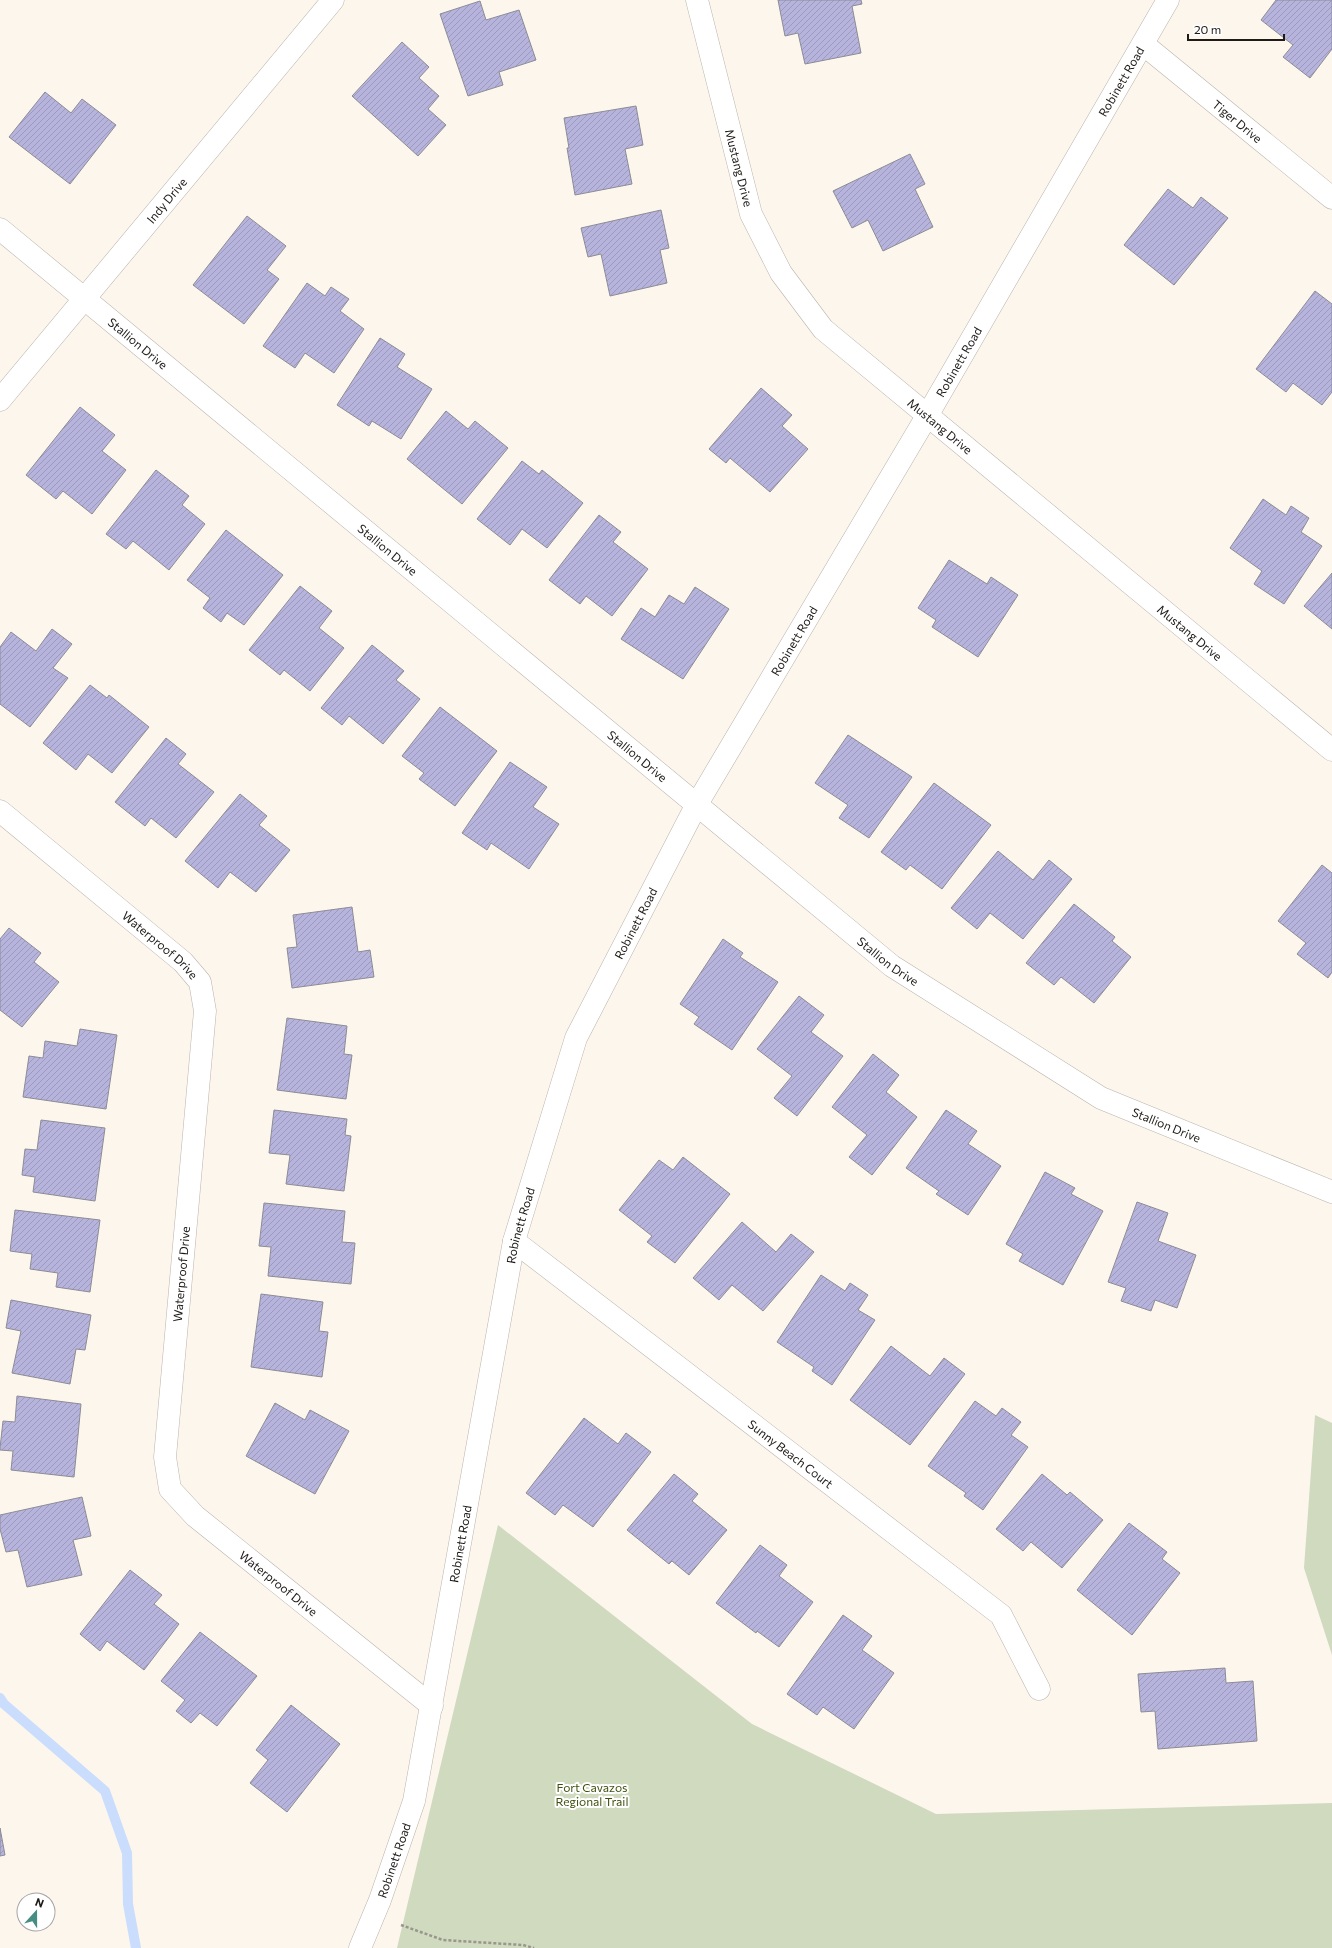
<svg xmlns="http://www.w3.org/2000/svg" width="1332" height="1948" viewBox="0 0 1332 1948" font-family="Commissioner,sans-serif">
<style>
.green{fill:#cfdabe}
.lines{fill:none;stroke-linecap:round;stroke-linejoin:round}
.stream{stroke:#caddfc;stroke-width:10}
.building{fill:url(#building-hatch);stroke:#8c8c95}
.minor-casing{stroke:#bbb3ac;stroke-width:23}
.path{stroke:#9a958e;stroke-width:2.5;stroke-dasharray:3 2;stroke-linecap:butt}
.minor{stroke:#fff;stroke-width:22}
.labels{text-anchor:middle;dominant-baseline:central;stroke-width:4;stroke-linejoin:round;paint-order:stroke}
.street-label{font-size:12px;fill:#1d1a17;stroke:#fff}
.park-label{font-size:12px;fill:#3e500f;stroke:#fff}
</style>
<defs>
<pattern id="building-hatch" width="6" height="6" patternUnits="userSpaceOnUse"><rect width="6" height="6" fill="#b6b3dd"/><path d="M-1 1l2-2M0 6l6-6M5 7l2-2" fill="none" stroke="#9c99bd"/></pattern>
</defs>
<rect width="100%" height="100%" fill="#fdf6ed"/>
<!-- green -->
<path class="green" d="M1315 1415 1332 1423V1655L1304 1568Z
M498 1525 752 1724 936 1814 1332 1803V1948H397Z"/>
<g class="lines">
<!-- stream -->
<path class="stream" d="M0 1698 4 1704 105 1791 127 1853 128 1904 136 1948"/>
</g>
<!-- building -->
<path class="building" d="M778 0H861L862 4 852 6 861 53 805 64 798 33 785 36Z
M1276 0H1332V49L1310 78 1283 57 1293 45 1261 20Z
M480 1 486 20 519 10 536 60 499 72 503 85 468 96 440 14Z
M402 42 429 67 419 78 439 96 428 109 446 125 418 156 352 96Z
M45 92 71 113 82 99 116 125 70 184 9 137Z
M636 106 643 145 625 149 632 184 575 195 567 148H569L564 118Z
M910 154 925 184 915 189 933 227 883 251 868 220 852 228 833 191Z
M1168 189 1193 208 1201 197 1228 218 1174 285 1124 245Z
M661 210 669 248 660 250 667 283 610 296 601 254 588 257 581 228Z
M247 216 286 246 267 270 279 279 244 324 193 285Z
M307 283 325 296 331 287 349 299 340 311 364 329 334 373 305 353 295 368 263 346Z
M1315 291 1332 304V392L1322 405 1293 383 1286 392 1256 369Z
M380 338 405 354 397 367 432 389 401 439 372 421 369 426 337 405Z
M761 388 792 415 782 426 808 449 770 492 730 458 726 463 709 449Z
M80 407 115 435 102 451 126 470 92 514 63 491 56 499 26 475Z
M446 411 468 429 475 421 508 448 462 504 407 459Z
M522 461 539 474 542 470 583 503 547 548 522 529 510 545 477 519Z
M156 470 189 496 182 505 205 524 169 570 133 541 126 549 106 534Z
M1263 499 1286 515 1291 506 1309 518 1301 532 1322 546 1284 604 1254 584 1262 571 1230 548Z
M599 515 621 532 613 542 648 569 612 616 586 596 580 604 549 580Z
M226 530 283 575 244 625 227 613 221 622 203 608 210 598 187 580Z
M949 560 987 584 991 577 1018 595 978 657 932 627 936 620 918 608Z
M1332 573V629L1304 606Z
M300 586 332 611 319 628 344 648 310 691 284 670 280 675 249 650Z
M695 587 729 609 683 679 621 639 641 608 655 617 669 595 684 604Z
M52 629 72 644 53 668 68 678 30 727 0 704V647L11 632 36 651Z
M372 645 404 671 396 680 420 699 383 744 349 716 342 725 321 708Z
M90 685 107 698 109 695 149 727 112 773 88 754 76 770 43 743Z
M440 707 497 751 455 806 419 779 424 773 402 756Z
M848 735 912 777 869 838 839 818 848 805 815 783Z
M166 738 186 754 178 764 214 792 176 838 151 818 145 826 115 802Z
M510 762 547 787 533 807 559 824 529 869 491 843 487 850 462 833Z
M934 783 991 825 942 889 910 865 906 870 881 852Z
M240 794 267 816 259 825 290 850 256 892 230 872 218 888 185 861Z
M998 851 1033 880 1049 860 1072 879 1023 939 990 913 977 929 951 908Z
M1322 865 1332 873V972L1328 978 1297 954 1306 943 1278 921Z
M1074 904 1115 937 1112 941 1131 957 1094 1003 1061 977 1054 985 1026 963Z
M352 907 358 952 370 950 374 977 292 988 287 948 297 947 293 915Z
M9 928 41 953 34 962 59 982 22 1027 0 1010V939Z
M723 939 743 953 740 957 778 982 732 1050 694 1024 699 1017 680 1004Z
M799 996 824 1015 811 1032 843 1056 797 1116 774 1098 792 1076 757 1049Z
M287 1018 347 1026 344 1054 352 1055 346 1099 277 1090Z
M80 1029 117 1035 106 1109 23 1097 29 1056 43 1058 45 1041 77 1046Z
M873 1054 899 1075 886 1092 917 1117 872 1175 849 1157 867 1135 832 1107Z
M274 1110 347 1119 345 1135 351 1136 344 1191 286 1184 290 1155 269 1153Z
M946 1110 977 1131 968 1144 1001 1166 968 1215 936 1194 939 1191 906 1168Z
M41 1120 105 1128 95 1201 33 1192 35 1177 22 1175 25 1149 37 1150Z
M683 1157 730 1194 675 1263 647 1242 652 1236 619 1210 659 1160 673 1170Z
M1045 1172 1075 1188 1071 1194 1103 1211 1063 1285 1019 1261 1023 1254 1006 1244Z
M1137 1202 1168 1213 1158 1241 1196 1255 1177 1308 1155 1300 1151 1311 1121 1301 1126 1288 1108 1282Z
M264 1203 345 1211 342 1242 355 1243 351 1284 268 1276 271 1247 259 1246Z
M15 1210 100 1220 90 1292 56 1287 58 1273 30 1269 32 1254 10 1251Z
M742 1222 776 1252 791 1234 814 1252 763 1311 732 1285 719 1300 693 1278Z
M821 1275 845 1291 850 1283 868 1295 858 1310 875 1320 832 1385 812 1371 814 1367 777 1342Z
M261 1294 323 1302 319 1331 328 1332 322 1377 251 1367Z
M11 1300 91 1315 85 1350 76 1349 70 1384 12 1373 21 1331 6 1328Z
M891 1346 930 1376 944 1358 965 1374 910 1445 850 1400Z
M17 1396 81 1404 74 1477 11 1470 13 1451 0 1450V1448L3 1421 15 1422Z
M975 1401 996 1416 1002 1408 1021 1422 1011 1435 1028 1447 983 1510 964 1496 966 1493 928 1466Z
M275 1403 305 1420 310 1410 349 1431 315 1494 246 1456Z
M584 1418 618 1444 626 1433 651 1452 593 1527 563 1505 555 1515 526 1493Z
M674 1474 698 1494 692 1501 727 1530 689 1575 672 1561 669 1564 627 1530Z
M1042 1474 1067 1495 1070 1492 1103 1520 1062 1568 1031 1542 1023 1551 996 1529Z
M82 1497 91 1536 73 1540 82 1575 27 1587 18 1550 6 1552 0 1529V1515Z
M1129 1523 1167 1552 1162 1559 1180 1573 1132 1635 1077 1590Z
M760 1545 787 1565 779 1576 813 1602 779 1647 757 1631 756 1633 716 1603Z
M130 1570 162 1595 154 1604 179 1624 144 1670 107 1641 100 1651 80 1634Z
M843 1615 872 1636 862 1650 894 1673 854 1729 823 1707 817 1715 787 1694Z
M200 1632 257 1676 217 1726 200 1713 191 1723 176 1711 185 1700 161 1681Z
M1225 1668 1226 1683 1253 1681 1257 1741 1158 1749 1155 1711 1141 1712 1138 1674Z
M291 1705 340 1744 287 1812 250 1783 268 1760 256 1750Z
M0 1828 5 1855 0 1856Z"/>
<g class="lines">
<defs>
<g id="minor">
<path id="s1" d="M697 0 751 214 781 273 823 329 1332 750"/>
<path id="s2" d="M1143 44 1332 198"/>
<path id="s3" d="M0 229 892 966 1101 1098 1332 1192"/>
<path id="s4" d="M0 400 333 0"/>
<path id="s5" d="M0 811 183 962 200 982 205 1011 165 1457 170 1489 195 1516 432 1706"/>
<path id="s6" d="M514 1241 1001 1615 1039 1689"/>
<path id="s7" d="M360 1948 380 1900 414 1801 514 1241 576 1038 697 804 927 416 1168 0"/>
</g>
</defs>
<!-- minor casing -->
<use href="#minor" class="minor-casing"/>
<!-- path -->
<path class="path" d="M401 1925 443 1940 523 1945 534 1948"/>
<!-- minor -->
<use href="#minor" class="minor"/>
</g>
<g class="labels">
<!-- street labels -->
<g class="street-label">
<text stroke="none"><textPath href="#s7" startOffset="2039">Robinett Road</textPath></text>
<text stroke="none"><textPath href="#s2" startOffset="122">Tiger Drive</textPath></text>
<text stroke="none"><textPath href="#s1" startOffset="173">Mustang Drive</textPath></text>
<text stroke="none"><textPath href="#s4" startOffset="260">Indy Drive</textPath></text>
<text stroke="none"><textPath href="#s3" startOffset="179">Stallion Drive</textPath></text>
<text stroke="none"><textPath href="#s7" startOffset="1715">Robinett Road</textPath></text>
<text stroke="none"><textPath href="#s1" startOffset="509">Mustang Drive</textPath></text>
<text stroke="none"><textPath href="#s3" startOffset="503">Stallion Drive</textPath></text>
<text stroke="none"><textPath href="#s1" startOffset="833">Mustang Drive</textPath></text>
<text stroke="none"><textPath href="#s7" startOffset="1391">Robinett Road</textPath></text>
<text stroke="none"><textPath href="#s3" startOffset="827">Stallion Drive</textPath></text>
<text stroke="none"><textPath href="#s7" startOffset="1067">Robinett Road</textPath></text>
<text stroke="none"><textPath href="#s5" startOffset="209">Waterproof Drive</textPath></text>
<text stroke="none"><textPath href="#s3" startOffset="1151">Stallion Drive</textPath></text>
<text stroke="none"><textPath href="#s3" startOffset="1475">Stallion Drive</textPath></text>
<text stroke="none"><textPath href="#s7" startOffset="742">Robinett Road</textPath></text>
<text transform="translate(181 1274) rotate(-85)">Waterproof Drive</text>
<text stroke="none"><textPath href="#s6" startOffset="349">Sunny Beach Court</textPath></text>
<text stroke="none"><textPath href="#s7" startOffset="418">Robinett Road</textPath></text>
<text stroke="none"><textPath href="#s5" startOffset="917">Waterproof Drive</textPath></text>
<text stroke="none"><textPath href="#s7" startOffset="94">Robinett Road</textPath></text>
</g>
<!-- park labels -->
<g class="park-label">
<text x="592" y="1787">Fort Cavazos<tspan x="592" dy="14">Regional Trail</tspan></text>
</g>
</g>
<!-- north arrow -->
<g transform="translate(36 1912) rotate(21)"><circle r="19" fill="#ffffff" stroke="#a5a3a2"/>
<path d="M0-3L7 15L0 10L-7 15Z" fill="#488d83"/>
<text y="-6" font-size="11" font-weight="bold" text-anchor="middle" fill="#1d1a17">N</text>
</g>
<!-- scale -->
<path d="M1188 34v6h96v-6" fill="none" stroke="#1d1a17" stroke-width="2"/>
<text x="1194" y="34" font-size="12" fill="#1d1a17" stroke="#ffffff" stroke-width="3" paint-order="stroke">20 m</text>
</svg>
